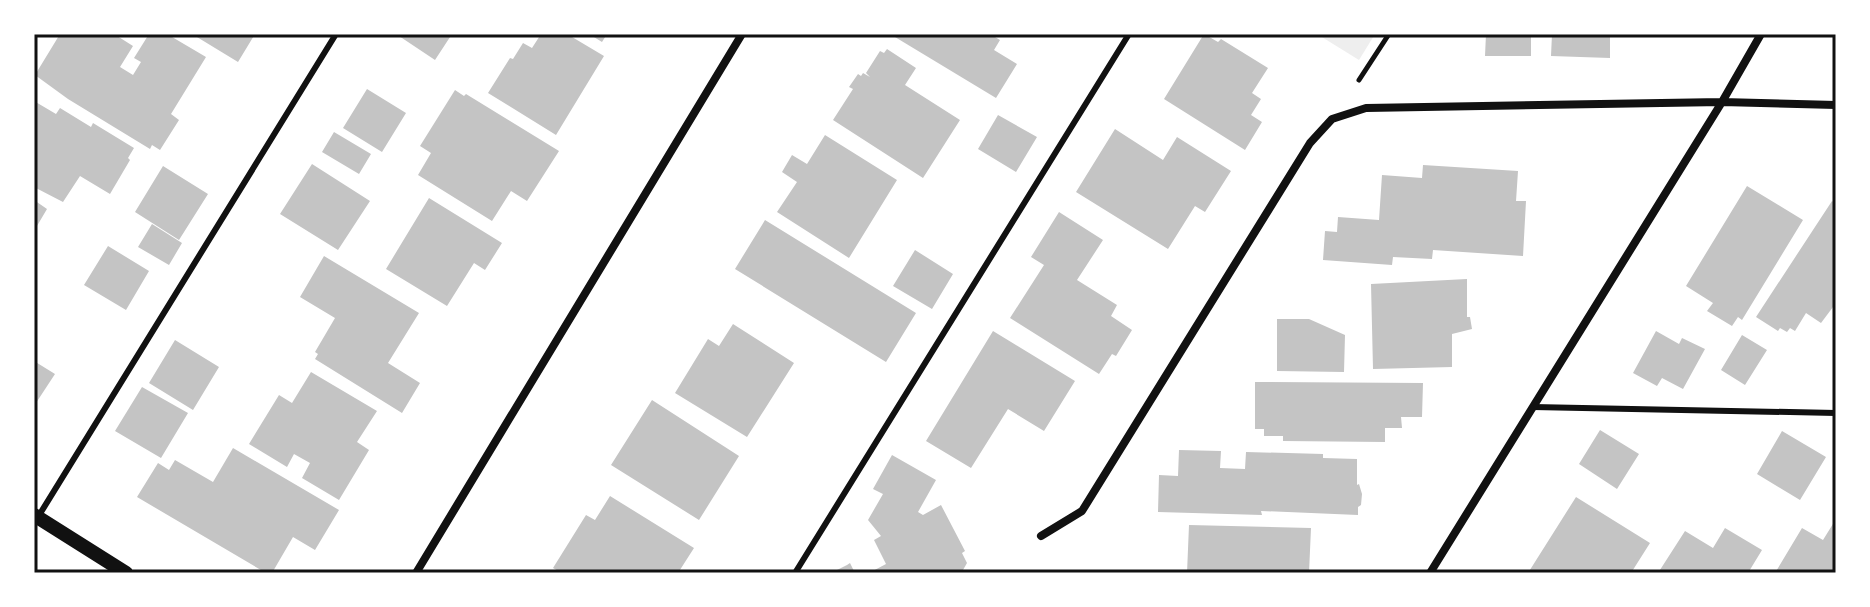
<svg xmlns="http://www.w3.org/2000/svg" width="1870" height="607" viewBox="0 0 1870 607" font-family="'Playfair Display',serif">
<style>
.green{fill:#eee}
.building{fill:#c4c4c4}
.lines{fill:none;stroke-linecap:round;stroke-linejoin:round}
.path{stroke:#111;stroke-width:5}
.service{stroke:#111;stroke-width:6}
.minor{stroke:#111;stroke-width:8}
.tertiary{stroke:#111;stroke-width:14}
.neatline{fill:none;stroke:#111;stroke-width:3}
</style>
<rect width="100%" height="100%" fill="#fff"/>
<!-- green -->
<path class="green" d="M1317 34H1375L1359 60Z"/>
<!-- building -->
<path class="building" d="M60 34H114L133 46 120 67 133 75 141 62 134 58 149 34H167L206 57 171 114 179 120 160 150 152 145 150 149 68 99 35 75Z
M192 34H255L238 62Z
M396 34H452L435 60Z
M541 34H567L604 56 556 135 488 93 510 58 513 59 523 43 532 48Z
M589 34H607L602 42Z
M890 34H990L1000 40 994 50 1017 64 996 98Z
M1204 34 1218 42 1221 39 1268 68 1252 93 1261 99 1251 115 1262 122 1245 150 1164 99Z
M1486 34H1531V56H1485Z
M1552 34H1610V58L1551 56Z
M887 49 916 68 905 85 960 120 923 178 833 120 853 89 849 87 858 74 861 76 863 73 870 77 866 73 880 51 884 53Z
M367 89 406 113 382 152 343 128Z
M455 90 464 96 466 94 559 151 527 201 511 191 492 221 418 175 431 153 420 146Z
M34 101 56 114 60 108 91 127 93 123 134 148 128 158 130 160 110 194 80 176 63 202 34 187Z
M998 115 1037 137 1016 172 978 149Z
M1115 129 1163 160 1177 137 1231 171 1205 212 1195 206 1168 249 1076 192Z
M334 132 371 154 359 174 322 152Z
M825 135 897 180 849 258 777 212 797 182 782 172 792 155 807 164Z
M312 164 370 201 338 250 280 214Z
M1423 165 1518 171 1516 201H1526L1523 256 1433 250 1432 259 1393 257 1392 265 1323 260 1325 231 1337 232 1338 217 1379 220 1382 175 1422 178Z
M163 166 208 194 179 240 135 212Z
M1747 186 1803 220 1742 320 1738 317 1732 326 1707 311 1713 303 1686 286Z
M429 198 502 243 485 270 474 263 447 306 386 269Z
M34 200 47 209 34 231Z
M1832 201 1836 204V303L1821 323 1806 313 1795 331 1790 328 1787 332 1780 328 1778 331 1756 317Z
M1059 212 1103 240 1077 280 1117 305 1111 316 1132 330 1116 356 1112 354 1099 374 1010 318 1044 265 1031 257Z
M765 220 916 313 886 362 735 269Z
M152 224 182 243 169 265 138 247Z
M108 246 149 271 126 310 84 285Z
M915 250 953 274 932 309 893 286Z
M324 256 419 313 388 363 420 383 402 413 315 359 318 354 315 352 335 318 300 297Z
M1467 279V317H1470L1472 329 1452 334V367L1373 369 1371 284Z
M1277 319H1309L1345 335 1344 372 1277 371Z
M733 324 794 363 747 437 675 393 708 339 719 346Z
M993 331 1075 381 1044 431 1008 409 971 468 926 441Z
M1656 331 1679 344 1682 338 1705 349 1683 389 1662 378 1657 386 1633 373Z
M1742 335 1767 350 1745 385 1721 370Z
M175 340 219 367 193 410 149 383Z
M34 361 55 374 34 406Z
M311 372 377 411 357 442 369 450 339 500 302 478 310 463 294 454 287 467 249 444 279 395 292 403Z
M1255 382 1423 383 1422 417H1401L1402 428H1385V442L1283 441V436H1264V429H1255Z
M142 387 188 413 161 458 115 431Z
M652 400 739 456 699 520 611 465Z
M1600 430 1639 454 1617 489 1579 464Z
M1782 431 1826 457 1800 500 1757 474Z
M233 448 339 510 315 550 293 537 272 573H266L137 497 158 463 169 470 175 460 213 482Z
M1179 450 1221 451 1220 468 1245 469 1246 452 1323 454V458L1357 459V485L1359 484 1362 494 1361 505 1358 507V515L1261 511 1262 515 1158 512 1159 475 1178 476Z
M892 455 936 480 918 512 923 515 941 505 965 551 962 553 967 563 963 570 958 573H869L886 564 874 540 881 536 868 520 883 494 873 489Z
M610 496 694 548 678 573H562L553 568 586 515 595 520Z
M1576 497 1650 543 1631 573H1528Z
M1836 519V573H1775L1802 528 1823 540Z
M1189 525 1311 528 1309 573H1187Z
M1725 528 1762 550 1748 573H1658L1685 531 1713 548Z
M850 563 855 573H831L847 565Z"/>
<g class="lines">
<!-- path -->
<path class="path" d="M1359 80 1389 34"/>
<!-- service -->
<path class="service" d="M1533 407 1836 413
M38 517 336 34
M795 573 1129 34"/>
<!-- minor -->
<path class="minor" d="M1041 536 1082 511 1310 143 1332 119 1366 108 1722 102 1836 105
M416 573 742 34
M1430 573 1722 102 1761 34"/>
<!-- tertiary -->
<path class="tertiary" d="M34 515 126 573"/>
</g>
<!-- border -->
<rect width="1870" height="607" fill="none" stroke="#ffffff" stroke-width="72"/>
<rect x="36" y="36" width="1798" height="535" class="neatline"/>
</svg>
